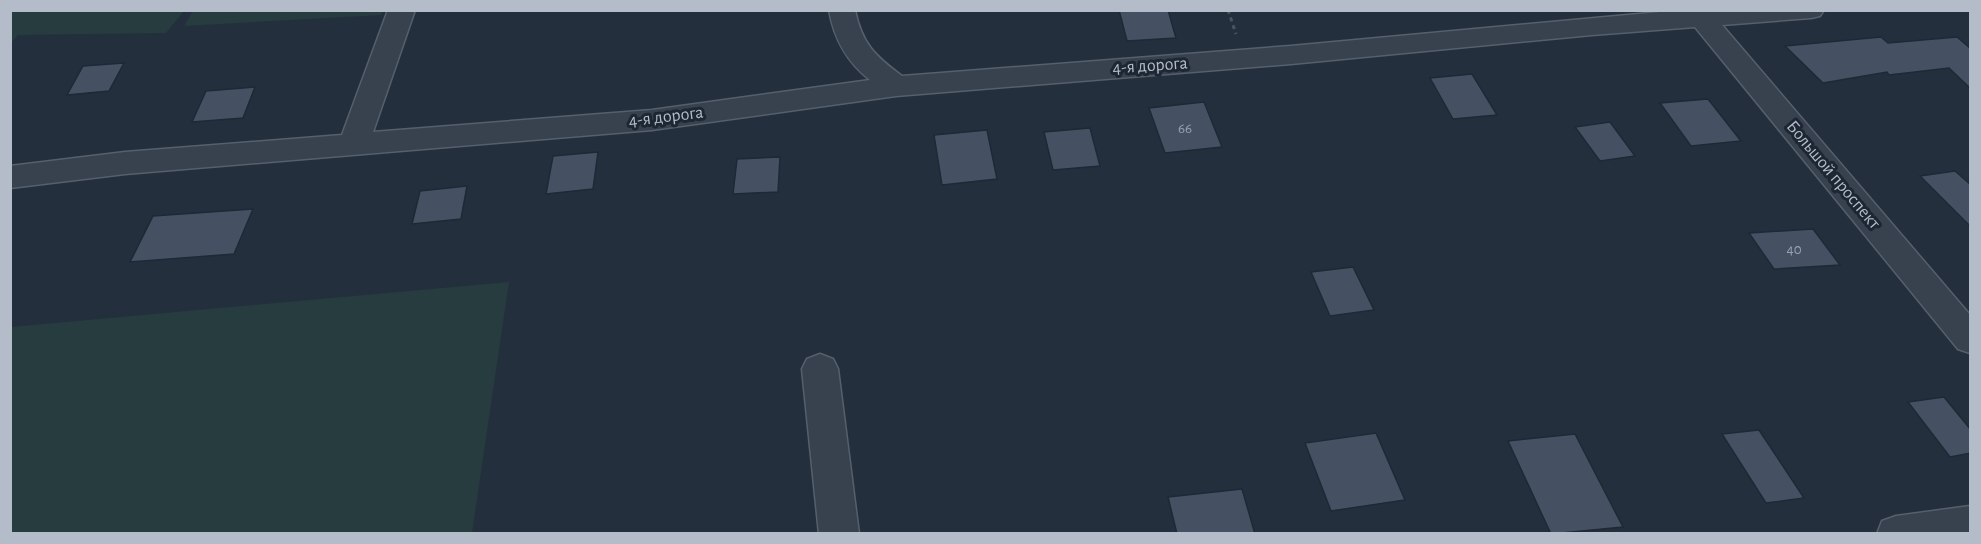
<svg xmlns="http://www.w3.org/2000/svg" width="1981" height="544" viewBox="0 0 1981 544" font-family="'Alegreya Sans',sans-serif">
<style>
.green{fill:#263c3f}
.building{fill:#455162;stroke:#1f2835;stroke-width:1.5}
.lines{fill:none;stroke-linecap:round;stroke-linejoin:round}
.minor-casing{stroke:#565f6c;stroke-width:3}
.path{stroke:#44595c;stroke-width:3;stroke-dasharray:4 4;stroke-linecap:butt}
.minor{fill:#38414e;fill-rule:evenodd}
.labels{text-anchor:middle;dominant-baseline:central;stroke-width:6;stroke-linejoin:round;paint-order:stroke}
.number-label{font-size:15px;fill:#98a1af}
.street-label{font-size:18px;fill:#b4bcc9;stroke:#1d2633}
</style>
<rect width="100%" height="100%" fill="#242f3e"/>
<!-- green -->
<path class="green" d="M11 10H184V11L166 33 18 35 11 43Z
M193 11V10L383 11 381 15 184 26Z
M509 282 472 533H11V327Z"/>
<!-- building -->
<path class="building" d="M1119 10H1168L1176 38 1127 41Z
M1881 37 1888 43 1957 37 1971 49V89L1949 68 1889 75 1887 72 1823 83 1785 46Z
M124 63 109 91 67 95 83 66Z
M1472 74 1497 115 1453 119 1430 78Z
M255 87 243 118 192 122 206 91Z
M1708 99 1741 141 1691 146 1660 103Z
M1204 102 1222 147 1165 153 1149 108Z
M1610 122 1635 156 1600 161 1575 127Z
M1090 128 1100 166 1053 170 1044 132Z
M987 130 997 179 942 185 934 135Z
M598 152 593 189 546 194 553 156Z
M780 157 778 192 733 194 737 159Z
M1955 171 1971 185V227L1920 176Z
M467 186 461 219 412 224 420 191Z
M253 209 234 254 130 262 153 216Z
M1813 229 1840 265 1774 269 1749 233Z
M1353 267 1374 310 1330 316 1311 272Z
M1944 397 1971 430V453L1950 457 1908 402Z
M1759 430 1804 498 1766 503 1722 434Z
M1376 433 1405 500 1331 511 1305 443Z
M1575 434 1623 527 1551 534 1508 441Z
M1242 489 1255 534H1177L1168 497Z"/>
<g class="lines">
<defs>
<path id="minor" d="M388 10H415L373 132 652 110 870 80C847 62 834 39 829 10H855C862 44 875 56 902 76L1291 46 1682 10H1824L1820 16 1811 18 1722 25 1970 315V353L1958 349 1695 27 1592 35 1291 64 896 96 652 130 125 174 10 188V166L125 152 342 135Z
M820 354 833 359 838 369 859 534H819L802 369 807 359Z
M1970 506V534H1877L1882 521 1896 516Z"/>
</defs>
<!-- minor casing -->
<use href="#minor" class="minor-casing"/>
<!-- path -->
<path class="path" d="M1228 10 1236 34"/>
<!-- minor -->
<use href="#minor" class="minor"/>
</g>
<g class="labels">
<!-- number labels -->
<g class="number-label">
<text x="1185" y="128">66</text>
<text x="1794" y="249">40</text>
</g>
<!-- street labels -->
<g class="street-label">
<text transform="translate(1150 66) rotate(-4)">4-я дорога</text>
<text transform="translate(666 117) rotate(-7)">4-я дорога</text>
<text transform="translate(1833 175) rotate(50)">Большой проспект</text>
</g>
</g>
<!-- border -->
<rect width="1981" height="544" fill="none" stroke="#b4bcc9" stroke-width="24"/>
</svg>
